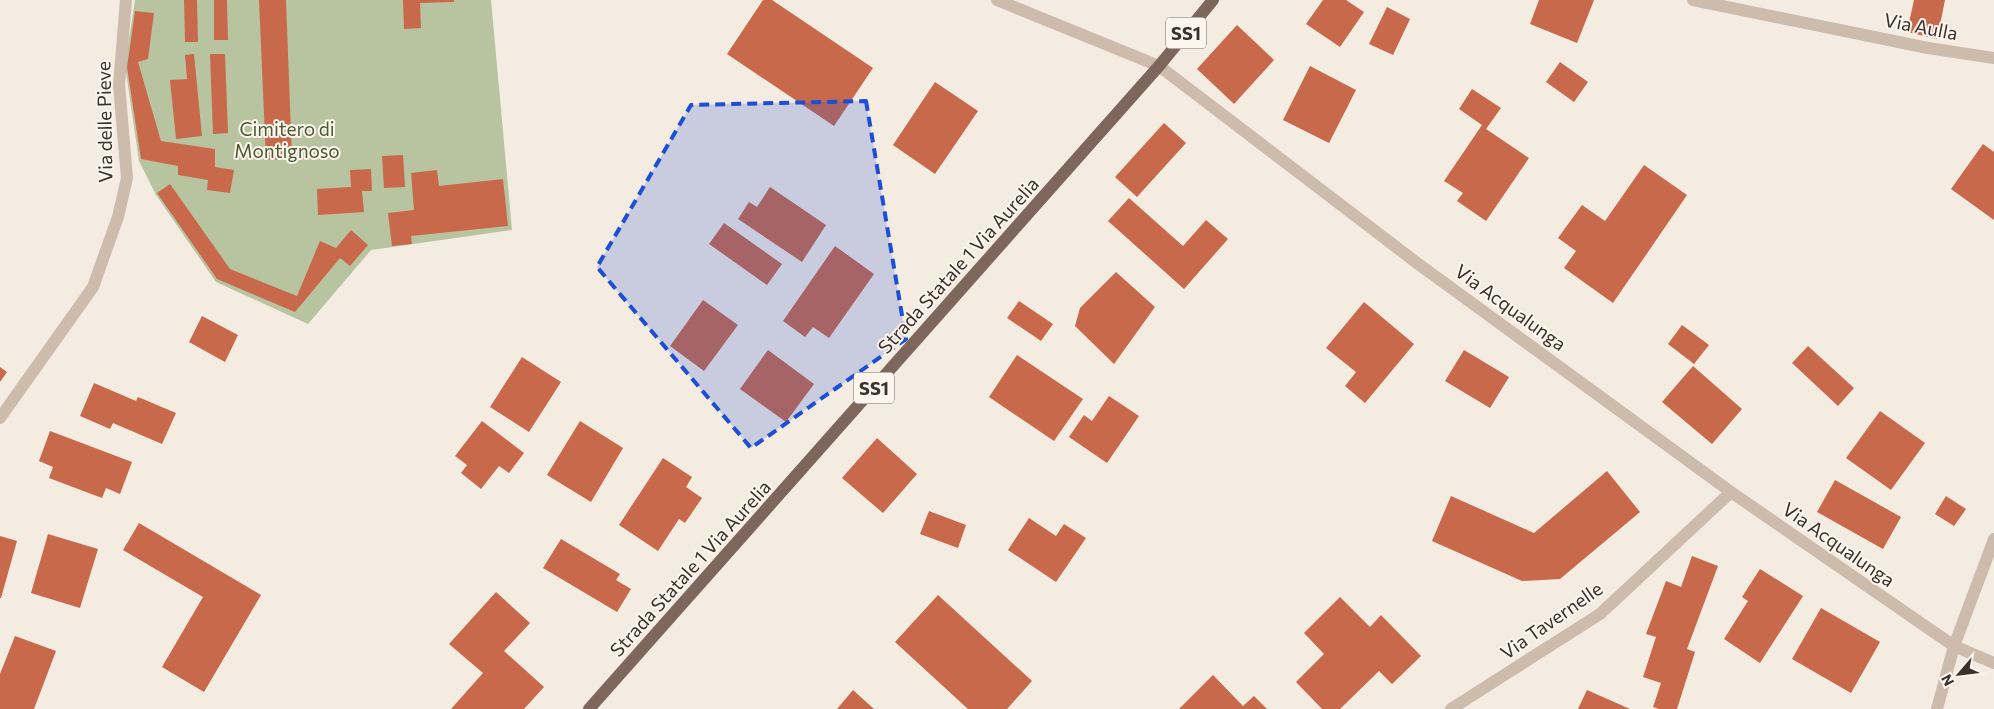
<svg xmlns="http://www.w3.org/2000/svg" width="1994" height="709" viewBox="0 0 1994 709" font-family="Commissioner,sans-serif">
<style>
.green{fill:#b8c4a0}
.building{fill:#c8694b}
.lines{fill:none;stroke-linecap:round;stroke-linejoin:round}
.minor{stroke:#cdbbac;stroke-width:12}
.primary{stroke:#7d675c;stroke-width:12}
.marked{fill:#1d4ed8;fill-opacity:0.2;stroke:#1d4ed8;stroke-width:4;stroke-dasharray:10 6;stroke-linejoin:round}
.labels{text-anchor:middle;dominant-baseline:central;stroke-width:4;stroke-linejoin:round;paint-order:stroke}
.shield{fill:#fbf5ee;stroke:#756b66;stroke-width:1}
.shield-label{font-size:18px;font-weight:bold;fill:#3b302b}
.street-label{font-size:19px;fill:#3b302b;stroke:#fbf5ee}
.park-label{font-size:19px;fill:#4a5a2e;stroke:#fbf5ee}
</style>
<rect width="100%" height="100%" fill="#f4ebe1"/>
<!-- green -->
<path class="green" d="M135 0H491L512 230 371 250 308 324 216 282 156 195 139 161 125 65Z"/>
<!-- building -->
<path class="building" d="M184 0H197L198 42H185Z
M214 0H227L228 40H214Z
M259 0H286L292 159 266 160Z
M403 0H454V2L420 3 421 28 404 29Z
M763 0H772L873 68 834 126 727 54Z
M1323 0H1346L1364 12 1340 47 1306 24Z
M1539 0H1594L1577 43 1530 24Z
M1914 0H1945L1937 39 1907 32Z
M1387 7 1410 19 1393 55 1369 44Z
M135 11 154 13 148 59 138 62 161 141 215 149V167L234 170 230 193 207 190 208 180 178 175V166L141 159 127 67Z
M1237 25 1274 60 1234 104 1197 69Z
M194 54 202 136 176 139 170 80 187 79 185 55Z
M210 54H225L228 133 213 134Z
M1560 62 1588 82 1574 102 1546 82Z
M1310 66 1356 90 1329 143 1283 120Z
M935 82 978 111 935 174 893 145Z
M1472 89 1501 108 1486 129 1529 158 1486 221 1457 201 1463 193 1444 181 1482 125 1459 109Z
M1164 123 1186 143 1137 197 1115 177Z
M1983 144 1994 152V220L1951 189Z
M403 155 405 187 384 188 382 156Z
M1644 165 1687 195 1613 303 1564 268 1576 251 1558 238 1582 205 1605 221Z
M371 169 372 191H362L364 212 318 215 317 189 351 187 350 170Z
M437 170 439 186 503 179 508 226 411 236 412 244 392 246 388 213 414 210 411 173Z
M170 184 230 269 297 296 320 241 336 248 351 230 368 245 350 266 340 258 295 312 217 279 157 193Z
M770 187 826 225 802 262 738 219 749 202 757 207Z
M1129 198 1183 246 1206 220 1228 239 1184 289 1108 221Z
M724 223 782 264 767 285 709 244Z
M835 246 874 274 829 338 813 327 805 337 783 321Z
M1116 272 1155 307 1114 364 1075 326 1080 308Z
M703 300 738 325 704 371 670 346Z
M1019 301 1053 324 1041 341 1007 318Z
M1364 302 1414 344 1365 403 1345 386 1356 372 1326 348Z
M202 316 238 335 225 362 189 342Z
M1682 325 1709 345 1694 364 1668 344Z
M1808 346 1854 388 1838 406 1792 363Z
M768 350 814 384 786 422 740 389Z
M1464 350 1509 377 1490 408 1445 381Z
M1017 355 1083 399 1054 441 989 397Z
M522 357 561 382 529 432 490 407Z
M1693 366 1742 409 1712 444 1662 402Z
M0 367 7 372 0 382Z
M94 383 136 401 138 397 176 413 162 444 113 423 110 429 80 416Z
M1109 396 1139 416 1107 463 1069 437 1084 415 1092 421Z
M1880 411 1925 443 1891 490 1846 458Z
M482 421 524 453 509 473 499 466 481 489 461 473 467 465 455 456Z
M580 421 623 448 591 502 547 475Z
M50 431 132 462 120 494 106 488 102 498 49 478 53 467 39 461Z
M877 438 917 474 883 513 842 478Z
M663 458 692 477 686 487 702 498 685 523 679 519 658 551 619 525Z
M1607 471 1640 512 1560 579 1522 581 1432 541 1451 496 1534 533Z
M1835 480 1901 517 1883 549 1817 512Z
M1946 496 1966 509 1954 526 1935 514Z
M929 511 966 525 958 548 920 534Z
M1029 518 1056 536 1064 524 1086 538 1056 582 1008 550Z
M139 523 261 595 204 692 162 667 203 597 123 550Z
M48 534 98 549 80 608 31 593Z
M0 536 17 541 1 598H0Z
M561 539 620 574 616 580 631 589 617 612 543 568Z
M1692 556 1718 566 1687 649 1695 652 1677 709H1659L1653 707 1661 683 1643 677 1656 637 1646 634 1666 581 1681 587Z
M1760 569 1803 596 1760 663 1724 639 1748 601 1742 597Z
M496 592 530 623 504 651 544 687 524 709H451L483 673 449 644Z
M938 595 1032 681 1007 709H968L895 642Z
M1340 597 1370 627 1381 615 1421 656 1392 684 1379 671 1340 709H1322L1296 682 1324 654 1304 633Z
M1821 608 1880 642 1851 693 1792 659Z
M15 636 56 651 34 709H0V674Z
M1213 675 1243 706 1254 696 1267 709H1179Z
M853 690 874 709H837Z
M1587 690 1630 709H1578Z"/>
<g class="lines">
<!-- minor -->
<path class="minor" d="M997 0 1159 66 1417 263 1731 492 1954 646 1994 663
M1693 0 1928 48 1994 58
M0 418 93 287 118 217 127 178 119 85 126 0
M1451 709 1600 614 1731 492
M1937 709 1954 646 1994 539"/>
<!-- primary -->
<path class="primary" d="M589 709 1159 66 1213 0"/>
</g>
<!-- marked area -->
<path class="marked" d="M866 101 906 339 751 448 597 267 691 105Z"/>
<g class="labels">
<!-- shield labels -->
<g class="shield">
<rect x="1166" y="17.5" width="40" height="31" rx="4"/>
<rect x="854" y="372.5" width="40" height="31" rx="4"/>
</g>
<g class="shield-label">
<text x="1186" y="33">SS1</text>
<text x="874" y="388">SS1</text>
</g>
<!-- street labels -->
<g class="street-label">
<text transform="translate(1921 26) rotate(11)">Via Aulla</text>
<text transform="translate(104 122) rotate(-91)">Via delle Pieve</text>
<text transform="translate(958 265) rotate(-48)">Strada Statale 1 Via Aurelia</text>
<text transform="translate(1511 307) rotate(36)">Via Acqualunga</text>
<text transform="translate(1839 544) rotate(35)">Via Acqualunga</text>
<text transform="translate(690 568) rotate(-48)">Strada Statale 1 Via Aurelia</text>
<text transform="translate(1551 620) rotate(-35)">Via Tavernelle</text>
</g>
<!-- park labels -->
<g class="park-label">
<text x="287" y="128">Cimitero di<tspan x="287" dy="22">Montignoso</tspan></text>
</g>
</g>
<!-- north arrow -->
<g transform="translate(1959 674) rotate(242)" stroke="#fbf5ee" stroke-width="4" paint-order="stroke">
<path d="M0-4L9 19L0 12L-9 19Z" fill="#3b302b"/>
<text y="-8" font-size="14" font-weight="bold" text-anchor="middle" fill="#3b302b">N</text>
</g>
</svg>
